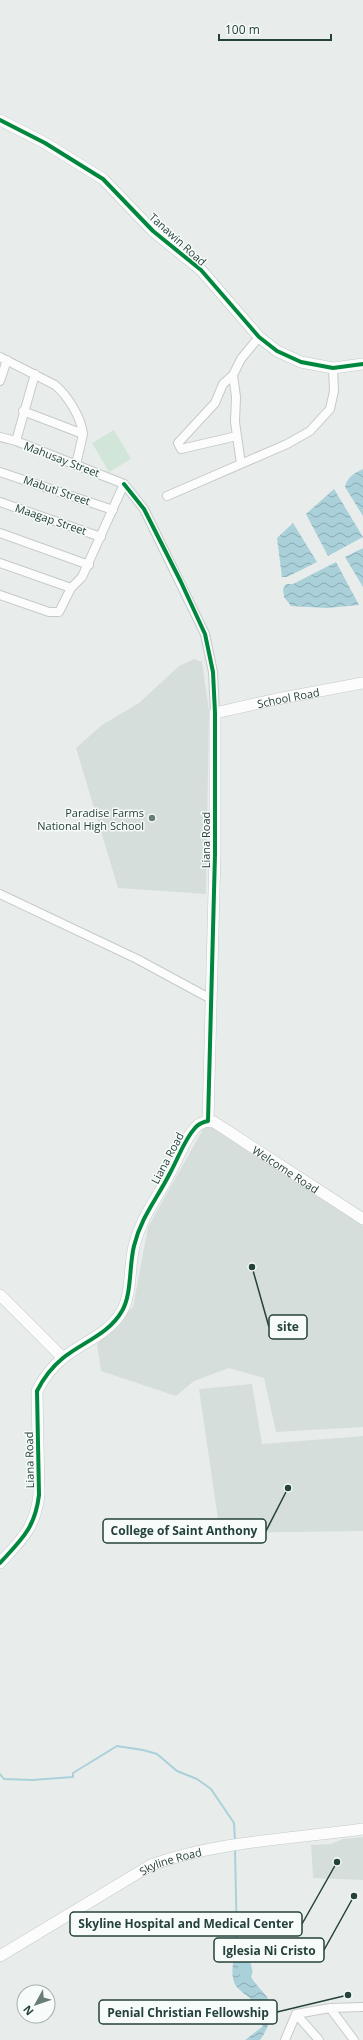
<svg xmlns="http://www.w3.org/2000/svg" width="363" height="2040" viewBox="0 0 363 2040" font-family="'Open Sans',sans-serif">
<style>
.built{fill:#d6dedb}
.garden{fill:#d1e5d9}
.water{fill:url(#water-waves)}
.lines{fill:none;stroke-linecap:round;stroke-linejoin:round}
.stream{stroke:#aad0da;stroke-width:2}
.river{stroke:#aad0da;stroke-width:13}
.street-casing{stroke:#c5cac8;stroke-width:10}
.secondary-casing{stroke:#c3cac8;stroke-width:12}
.street{stroke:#fcfcfc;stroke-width:8}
.secondary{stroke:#fcfcfc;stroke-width:11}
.cycleway-casing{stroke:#f7fbf9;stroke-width:6}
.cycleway{stroke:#00873e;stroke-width:4}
.poi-dot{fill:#697d79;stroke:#f7fbf9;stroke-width:1.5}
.labels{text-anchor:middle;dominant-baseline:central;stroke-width:3;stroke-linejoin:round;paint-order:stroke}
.street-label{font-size:11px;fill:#25413b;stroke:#f7fbf9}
.poi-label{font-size:11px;fill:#25413b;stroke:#f7fbf9;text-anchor:end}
.leader{fill:none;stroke:#25413b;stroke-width:1.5}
.callout-dot{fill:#25413b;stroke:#f7fbf9;stroke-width:1.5}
.callout{fill:#f7fbf9;stroke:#25413b;stroke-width:1.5}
.callout-label{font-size:12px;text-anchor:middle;font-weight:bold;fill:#25413b}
</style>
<defs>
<pattern id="water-waves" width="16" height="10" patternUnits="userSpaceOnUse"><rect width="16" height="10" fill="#aad0da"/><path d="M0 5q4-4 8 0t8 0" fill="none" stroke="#8aaab2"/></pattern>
</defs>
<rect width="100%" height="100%" fill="#e8edeb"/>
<!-- built -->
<path class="built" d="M194 659 202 662 209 711 206 894 118 888 76 748 102 725 139 703 179 666Z
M206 1124 363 1226V1427L276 1432 264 1378 229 1368 194 1381 176 1396 101 1371 97 1344 133 1307 148 1227Z
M252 1384 262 1444 363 1436V1531L220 1533 199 1389Z
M363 1837V1880L313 1878 311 1845 331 1844 343 1839Z"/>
<!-- garden -->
<path class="garden" d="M114 430 131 459 109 472 92 443Z"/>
<!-- water -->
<path class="water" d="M363 469V516L345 487C347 477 355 473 363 469Z
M334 489 363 537 328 556 306 514Z
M293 523 317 562 287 577H282L277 538Z
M363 548V587L345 557Z
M336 562 359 605 327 608 291 606 284 597 283 589 286 584H293Z
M237 1946C243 1956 246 1966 251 1977 255 1984 262 1990 267 1997 275 2010 269 2028 260 2040H245L262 2027C266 2002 249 2001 236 1986 229 1976 234 1956 237 1946Z"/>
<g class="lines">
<!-- stream -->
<path class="stream" d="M0 1774 4 1779 32 1780 73 1777V1773L117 1746 143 1750 157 1754 177 1771 197 1779 211 1789 234 1823 235 1841
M235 1848 237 1946"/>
<!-- river -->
<path class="river" d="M237 1946V1950L241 1951 246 1972"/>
<defs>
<path id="street" d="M0 357 55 385C68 396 81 417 83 434L76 465
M233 375 236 397 235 422 241 464
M0 381 7 360
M23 411 83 434
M237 436 181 449 178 443 215 403 223 384 233 375 241 359 259 337
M0 437 16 441 124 484
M16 441 35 374
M0 472 113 510
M124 484 144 509 205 634 213 672 215 713
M167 496 287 444 310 431 330 409 334 391 333 368
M0 502 101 537
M0 533 89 565
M0 563 71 588
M0 595 49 612H59L71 588 82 577 124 484
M0 894 137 959 211 999
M330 2008 354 2040
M296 2014 319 2040
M285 2040 296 2014 330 2008 363 2007"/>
<g id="secondary">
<path d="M0 120 45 143 103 179 153 231 201 270 259 337 277 351 301 362 333 368 363 364"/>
<path id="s1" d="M208 1121 215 854V713L277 699 363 683"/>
<path id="s2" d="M208 1121 214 1122 363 1219"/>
<path d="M0 1295 63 1358"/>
<path d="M0 1563C22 1539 35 1528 39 1495L37 1391C43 1379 52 1367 63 1358 83 1342 109 1334 122 1311 132 1294 129 1265 134 1246 141 1217 157 1199 170 1173 178 1159 184 1140 195 1128 198 1124 203 1122 208 1121"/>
<path id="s3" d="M0 1956 151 1865C218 1841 292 1839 363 1829"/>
</g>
</defs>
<!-- street casing -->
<use href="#street" class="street-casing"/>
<!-- secondary casing -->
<use href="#secondary" class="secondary-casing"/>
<!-- street -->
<use href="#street" class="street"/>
<!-- secondary -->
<use href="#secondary" class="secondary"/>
<defs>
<path id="cycleway" d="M0 120 45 143 103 179 153 231 201 270 259 337 277 351 301 362 333 368 363 364
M0 1563C22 1539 35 1528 39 1495L37 1391C43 1379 52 1367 63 1358 83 1342 109 1334 122 1311 132 1294 129 1265 134 1246 141 1217 157 1199 170 1173 178 1159 184 1140 195 1128 198 1124 203 1122 208 1121L215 854V713L213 672 205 634 181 582 144 509 124 484"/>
</defs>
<!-- cycleway casing -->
<use href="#cycleway" class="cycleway-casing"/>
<!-- cycleway -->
<use href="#cycleway" class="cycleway"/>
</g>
<!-- markers -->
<circle class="poi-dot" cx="152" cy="818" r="4"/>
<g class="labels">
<!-- street labels -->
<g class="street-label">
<text transform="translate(178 239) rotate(42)">Tanawin Road</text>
<text transform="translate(62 459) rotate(21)">Mahusay Street</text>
<text transform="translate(57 490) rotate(19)">Mabuti Street</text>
<text transform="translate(51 519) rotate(19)">Maagap Street</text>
<text stroke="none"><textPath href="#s1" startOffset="483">School Road</textPath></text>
<text transform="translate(205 840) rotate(-90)">Liana Road</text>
<text transform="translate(167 1158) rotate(-62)">Liana Road</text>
<text stroke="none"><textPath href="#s2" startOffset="92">Welcome Road</textPath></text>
<text transform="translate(29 1460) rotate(-91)">Liana Road</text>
<text stroke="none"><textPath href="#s3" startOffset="196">Skyline Road</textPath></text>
</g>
<!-- poi labels -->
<g class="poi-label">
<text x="144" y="812">Paradise Farms<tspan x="144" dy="13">National High School</tspan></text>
</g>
</g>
<!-- callouts -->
<path class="leader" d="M252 1267L269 1327M288 1488L266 1531M337 1862L302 1924M354 1896L324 1950M348 1995L277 2012"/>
<g class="callout-dot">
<circle cx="252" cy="1267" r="4"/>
<circle cx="288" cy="1488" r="4"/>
<circle cx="337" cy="1862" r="4"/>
<circle cx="354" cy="1896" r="4"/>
<circle cx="348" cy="1995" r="4"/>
</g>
<g class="callout">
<rect x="269" y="1315" width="38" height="24" rx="4"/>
<rect x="103" y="1519" width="163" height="24" rx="4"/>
<rect x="70" y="1912" width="232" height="24" rx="4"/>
<rect x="214" y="1938" width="110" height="24" rx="4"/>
<rect x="99" y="2000" width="178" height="24" rx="4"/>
</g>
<g class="callout-label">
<text x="288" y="1331">site</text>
<text x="184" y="1535">College of Saint Anthony</text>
<text x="186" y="1928">Skyline Hospital and Medical Center</text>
<text x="269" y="1955">Iglesia Ni Cristo</text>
<text x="188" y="2017">Penial Christian Fellowship</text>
</g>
<!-- north arrow -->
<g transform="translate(36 2004) rotate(230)"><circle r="19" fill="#f7fbf9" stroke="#a3b1ad"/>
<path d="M0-3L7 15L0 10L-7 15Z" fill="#697d79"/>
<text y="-6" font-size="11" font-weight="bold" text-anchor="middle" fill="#25413b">N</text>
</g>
<!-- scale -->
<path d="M219 34v6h112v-6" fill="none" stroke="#25413b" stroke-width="2"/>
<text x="225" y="34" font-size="12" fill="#25413b" stroke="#f7fbf9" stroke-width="3" paint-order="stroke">100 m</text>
</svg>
